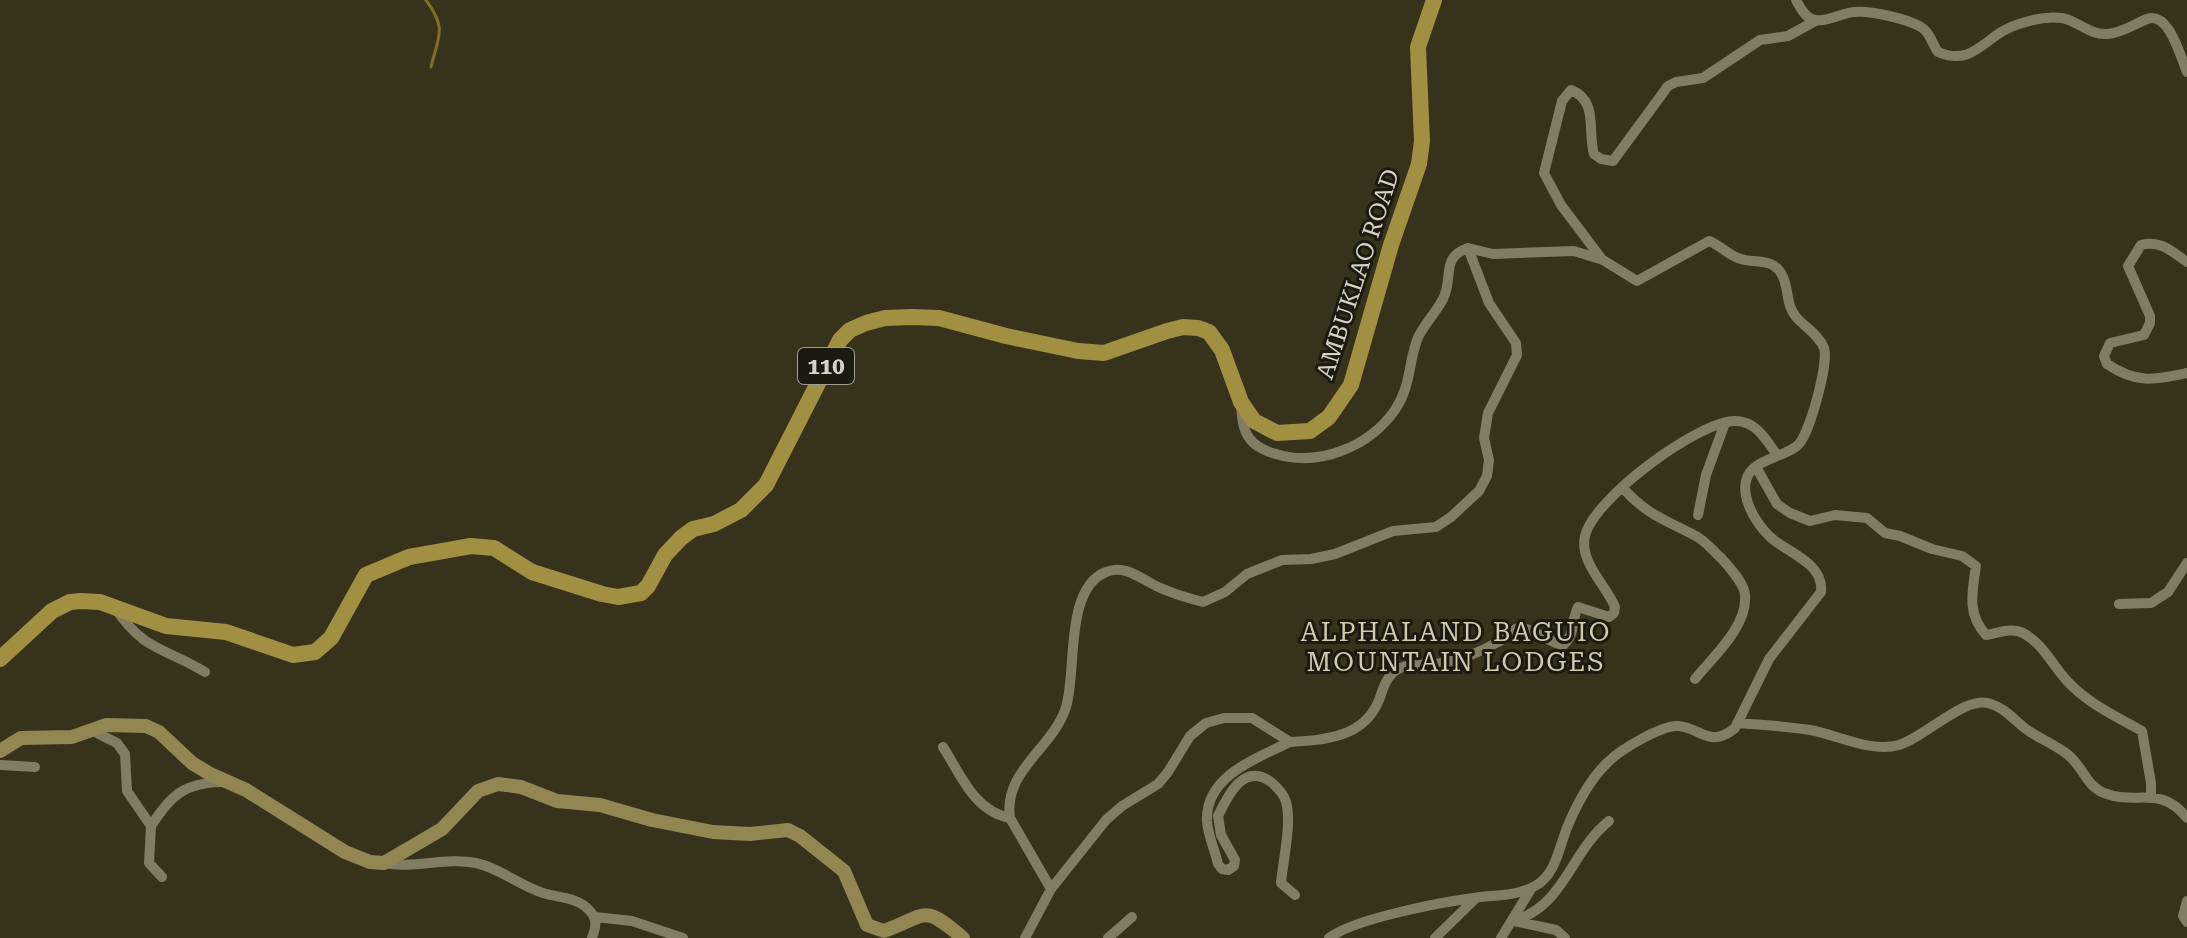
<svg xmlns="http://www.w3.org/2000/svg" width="2187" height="938" viewBox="0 0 2187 938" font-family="'Roboto Serif',serif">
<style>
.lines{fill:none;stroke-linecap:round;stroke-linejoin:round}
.stream{stroke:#81701d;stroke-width:3}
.street{stroke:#827c64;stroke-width:10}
.secondary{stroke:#928653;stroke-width:14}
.primary{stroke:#a29042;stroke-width:16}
.labels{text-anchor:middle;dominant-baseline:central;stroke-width:6;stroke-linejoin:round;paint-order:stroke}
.shield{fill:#1c1910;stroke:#9e9b8f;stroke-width:2}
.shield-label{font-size:22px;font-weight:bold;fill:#d6d3c6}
.street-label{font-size:24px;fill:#d6d3c6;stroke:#1c1910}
.neighbourhood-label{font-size:26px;letter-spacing:2px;fill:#d0caaf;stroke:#1c1910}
</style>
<rect width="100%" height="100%" fill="#37321c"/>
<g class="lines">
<!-- stream -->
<path class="stream" d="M426 0C447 29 439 34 431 67"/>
<!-- street -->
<path class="street" d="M1796 0C1800 7 1804 16 1812 19 1824 24 1841 13 1854 12 1869 10 1908 19 1921 27 1930 32 1932 44 1938 52 1975 68 1986 33 2019 24 2031 20 2049 16 2062 18 2078 21 2089 35 2107 34 2122 33 2134 24 2147 19 2169 11 2180 56 2187 72
M1601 258 1561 205 1544 173 1562 101 1571 90C1599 101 1587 132 1594 154L1601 159 1613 161 1668 86 1676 82 1703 78 1760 40 1788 36 1817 20
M2187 262C2171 251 2161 240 2141 245L2128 266 2150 316V323L2144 335 2110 343 2104 356 2107 364C2137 384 2153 380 2187 373
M1241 404C1242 416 1242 429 1250 439 1255 446 1267 452 1276 454 1319 467 1369 447 1395 410 1411 386 1408 365 1417 340 1422 326 1436 313 1443 299 1454 277 1440 258 1468 248L1489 303 1516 343 1517 355 1488 413 1484 438 1489 460 1487 476 1479 491 1451 517 1436 527 1393 531 1335 554 1311 559 1282 560 1247 574 1225 592 1203 602C1187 598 1171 593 1156 586 1140 578 1124 564 1106 572 1064 588 1077 673 1066 707 1053 749 1003 770 1010 818L1051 889 1106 820 1122 806 1158 784 1168 772 1190 736 1206 723 1224 718H1252L1290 742C1257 758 1205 776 1207 821 1208 836 1215 850 1218 864L1222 869 1228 870 1234 866 1235 860 1221 835 1218 816C1228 795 1244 762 1271 782 1277 787 1284 794 1286 802 1292 822 1283 861 1281 883L1295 895
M1756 467 1777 504 1790 513 1810 521 1835 515 1867 518 1885 533 1900 536 1932 549 1962 556 1976 566C1972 593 1967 614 1986 635 1998 633 2012 627 2023 633 2044 644 2053 667 2069 683 2089 704 2117 717 2142 731L2151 783V797
M1622 487C1644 513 1665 520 1694 535 1705 540 1713 551 1722 559 1730 568 1744 583 1745 595 1748 626 1713 657 1695 679
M1698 515 1706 475 1725 423
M2119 604 2151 603 2168 592 2187 563
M115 608C145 652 164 647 205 672
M1737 723C1762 725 1786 726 1810 730 1838 735 1871 753 1899 745 1924 738 1966 694 1991 704 2005 708 2015 721 2026 729 2038 738 2054 744 2067 754 2083 766 2085 785 2104 793 2137 806 2160 784 2187 818
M91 730 117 743 125 754 127 791 151 826 149 863 162 877
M1290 742C1324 740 1364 738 1379 700 1383 689 1386 676 1398 669 1411 662 1431 666 1446 662 1464 659 1482 651 1498 642 1506 638 1510 631 1518 628 1536 628 1546 642 1563 645 1576 634 1571 620 1578 607L1609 617 1614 613 1615 607C1606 585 1579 562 1585 536 1593 499 1699 420 1736 421 1756 421 1767 441 1777 455
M943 747C961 775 974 811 1010 818
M0 765 35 767
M151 826C171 795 184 783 222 782
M384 863C414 869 445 857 476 863 500 868 520 886 543 893 559 898 577 897 589 910 598 919 596 927 592 938
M2187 901 2183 916 2187 922
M595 917 632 921 683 938
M1512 921C1564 908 1570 852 1609 821
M1514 921 1556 930 1565 938
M1025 938 1051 889
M1108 938 1132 917
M1329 938C1355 918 1447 901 1481 897 1500 895 1519 895 1535 886 1557 874 1559 845 1569 823 1578 802 1591 778 1608 762 1620 750 1661 725 1678 726 1702 728 1709 749 1735 728L1769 659 1821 592C1824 565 1792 554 1775 541 1762 531 1749 512 1746 496 1739 459 1778 461 1797 446 1809 437 1829 363 1824 348 1819 335 1805 327 1796 317 1786 305 1789 290 1783 277 1774 257 1757 264 1741 259 1729 256 1720 245 1709 241L1637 281 1603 260 1574 251 1493 254 1468 248
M1435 938 1476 898
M1501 938 1531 889"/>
<!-- secondary -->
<path class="secondary" d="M0 751 21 738 72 737 106 725 146 726 159 732 192 763 210 774 246 790 345 852 370 862 384 863 442 829 478 791 498 784 521 787 557 801 600 805 652 820 713 832 750 834 788 830 800 836 844 871 867 925 884 931C928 915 922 903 963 938"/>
<!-- primary -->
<path class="primary" d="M0 659 52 611 70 602 81 601 100 602 166 626 226 632 293 655 315 652 331 638 366 575 409 557 471 546 494 548 532 572 602 594 618 597 641 593 648 586 665 555 681 538 693 529 714 524 741 510 766 485 840 340 850 330 866 323 885 318 912 317 939 318 1006 336 1078 351 1104 353 1167 331 1183 327 1198 328 1209 332 1222 350 1241 402 1254 421 1277 433 1310 431 1329 417 1351 385 1391 245 1419 164 1422 141 1418 47 1434 0"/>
</g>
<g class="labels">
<!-- shield labels -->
<rect class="shield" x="798" y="348" width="56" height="36" rx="6"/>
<g class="shield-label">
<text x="826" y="366">110</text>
</g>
<!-- street labels -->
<g class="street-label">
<text transform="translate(1358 274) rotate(-72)">AMBUKLAO ROAD</text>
</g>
<!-- neighbourhood labels -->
<g class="neighbourhood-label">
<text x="1456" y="632">ALPHALAND BAGUIO<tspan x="1456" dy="30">MOUNTAIN LODGES</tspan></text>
</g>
</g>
</svg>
